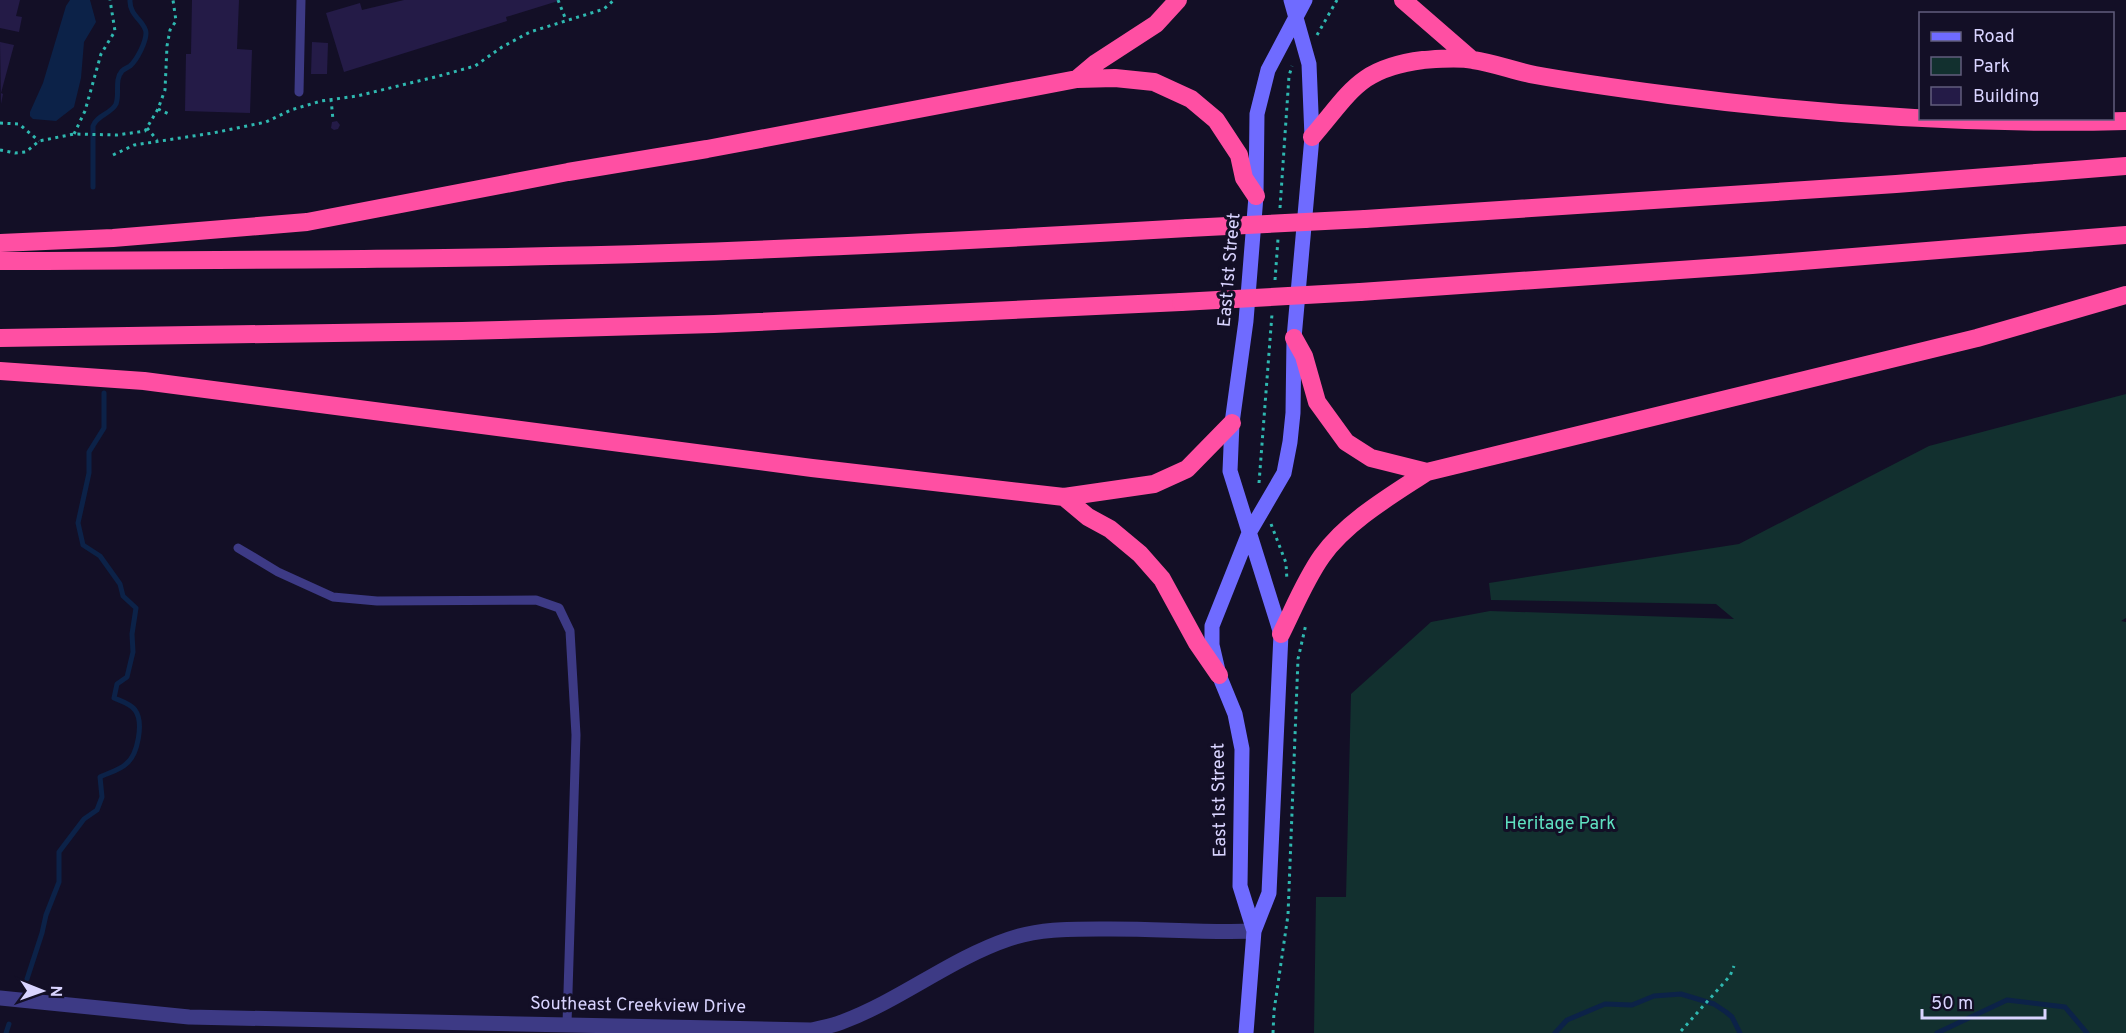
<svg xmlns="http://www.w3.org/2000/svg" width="2126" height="1033" viewBox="0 0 2126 1033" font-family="Overpass,sans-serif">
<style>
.green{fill:#12302f}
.water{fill:#0c2248}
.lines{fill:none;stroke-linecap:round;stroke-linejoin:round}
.stream{stroke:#0c2248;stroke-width:5}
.building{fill:#241b47}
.path{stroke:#2fb8b0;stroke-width:3;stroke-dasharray:3 4.5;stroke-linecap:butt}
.lane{stroke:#3d3a85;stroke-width:9}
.street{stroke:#3d3a85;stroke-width:15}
.secondary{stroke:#6f6bff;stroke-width:15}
.highway{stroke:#ff4fa3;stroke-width:18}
.highway-bridge{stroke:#ff4fa3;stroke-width:18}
.labels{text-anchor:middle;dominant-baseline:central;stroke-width:6;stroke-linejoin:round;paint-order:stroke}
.street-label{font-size:18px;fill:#d9d4ff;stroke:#130f26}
.park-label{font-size:18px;fill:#5fe0c0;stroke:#130f26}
</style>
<rect width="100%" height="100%" fill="#130f26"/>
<!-- green -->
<path class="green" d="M2126 394V618L2121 621 2126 622V1033H1314L1316 897H1346L1351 694 1431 622 1490 611 1734 619 1716 604 1491 600 1489 583 1739 544 1929 446Z"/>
<!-- water -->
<path class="water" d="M70 0H90L96 22 84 42 81 78 74 107 56 121 33 119 30 116V112L43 83 66 6Z"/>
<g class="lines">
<!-- stream -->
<path class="stream" d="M93 187V126C97 115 111 114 116 104 120 94 114 80 122 71 124 69 127 68 130 66 137 60 146 42 146 33 146 22 129 16 130 0
M27 979 42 933 46 915 59 882V852L84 819 97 810 102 797 100 777C108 773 120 770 126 764 138 755 144 722 135 710 131 704 121 701 114 698L117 684 127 677 133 652 132 634 136 608 123 596 120 584 100 556 83 545 78 523 89 473V452L104 428V393
M6 1033 9 1024
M1555 1033 1567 1020 1605 1004 1632 1005 1654 996 1681 994 1714 1004 1726 1012 1732 1017 1740 1033
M1937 1033 2007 1000 2065 1007 2087 1033"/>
</g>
<!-- building -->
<path class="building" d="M0 0H20L16 16 22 17 19 32 0 28Z
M192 0H239L237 49 252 50 250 113 185 111 186 54H191Z
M404 0H558V1L506 17 507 21 344 72 326 13 360 3 362 10Z
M0 42 14 45 1 93 3 94 1 104Z
M312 42 328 43 327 74H311Z
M337 121 340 125 338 129 334 130 331 128 332 122Z"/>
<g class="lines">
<!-- path -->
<path class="path" d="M558 0 566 20
M1317 35 1337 0
M331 99 333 120
M158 109 171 115
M0 123 19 124 39 141
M147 128 157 140
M74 134 85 111 101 54 115 31 110 0
M0 150 15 153 26 152 39 141 74 134 117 135 145 131 158 109 165 90 167 46 170 30 176 21 173 0
M113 155 134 145 213 133 266 122 291 110 321 101 357 96 439 76 475 66 502 47 530 32 604 9 614 0
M1280 208 1289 76 1292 66
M1275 280 1278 239
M1259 483 1272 314
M1271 524 1286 563 1287 581
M1681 1031 1730 976 1734 966
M1273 1033 1274 1011 1288 915 1298 659 1306 624"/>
<!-- lane -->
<path class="lane" d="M299 92 301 0
M238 548 278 572 333 597 377 601 536 600 559 608 570 631 576 735 567 1024"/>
<!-- street -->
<path class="street" d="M0 998 189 1017 811 1030C821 1028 832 1026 842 1022 901 1000 950 959 1009 939 1038 929 1068 929 1099 929 1151 928 1202 933 1254 931"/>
<!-- secondary -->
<path class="secondary" d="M1254 931 1240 886 1242 749 1235 714 1219 675 1212 645V626L1249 533 1284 473 1290 442 1293 413 1294 338 1312 137 1309 64 1291 0
M1246 1033 1254 931 1269 893 1281 634 1230 471 1232 423 1246 321 1256 196 1257 114 1268 70 1305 0"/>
<!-- highway -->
<path class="highway" d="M1403 0 1471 59
M1077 79 1096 63 1156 24 1178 0
M1312 137C1351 92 1359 68 1423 60 1438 59 1458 57 1473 60 1494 63 1514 71 1535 75 1579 83 1624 89 1669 95 1821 115 1973 125 2126 121
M1365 219 1896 184 2126 166
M0 243 113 238 307 222 568 172 707 149 1077 79 1115 78 1154 82 1191 99 1216 120 1239 155 1244 178 1256 196
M0 261C223 260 446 260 669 253 842 247 1015 238 1188 228
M1360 292 1752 265 2126 235
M0 338 462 331 714 324 1181 302
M1294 338 1304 356 1317 402 1346 442 1371 458 1427 472
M0 371 144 381 812 468 1064 497 1154 484 1187 469 1232 423
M1064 497 1088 517 1110 529 1140 554 1162 579 1197 643 1219 675
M1281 634C1294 608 1305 580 1322 556 1347 521 1392 495 1427 472L1977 338 2126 295"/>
<!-- highway-bridge -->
<path class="highway-bridge" d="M1188 228 1365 219
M1181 302 1360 292"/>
</g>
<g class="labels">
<!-- street labels -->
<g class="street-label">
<text transform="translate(1230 270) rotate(-85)">East 1st Street</text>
<text transform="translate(1220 800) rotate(-91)">East 1st Street</text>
<text transform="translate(638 1006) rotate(1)">Southeast Creekview Drive</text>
</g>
<!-- park labels -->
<g class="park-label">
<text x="1560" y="824">Heritage Park</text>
</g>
</g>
<!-- legend -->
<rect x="1919" y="12" width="195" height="108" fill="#130f26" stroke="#625e7d" stroke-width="1.5"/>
<rect x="1931" y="32" width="30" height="9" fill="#6f6bff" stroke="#625e7d" stroke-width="1.5"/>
<text x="1973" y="42" font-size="18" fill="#d9d4ff">Road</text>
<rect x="1931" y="57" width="30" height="18" fill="#12302f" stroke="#625e7d" stroke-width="1.5"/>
<text x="1973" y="72" font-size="18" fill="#d9d4ff">Park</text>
<rect x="1931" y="87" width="30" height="18" fill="#241b47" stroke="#625e7d" stroke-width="1.5"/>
<text x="1973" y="102" font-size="18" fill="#d9d4ff">Building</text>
<!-- north arrow -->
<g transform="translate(42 991) rotate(91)" stroke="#130f26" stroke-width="4.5" paint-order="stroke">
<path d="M0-4.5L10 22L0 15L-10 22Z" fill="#d9d4ff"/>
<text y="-9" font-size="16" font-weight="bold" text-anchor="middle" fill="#d9d4ff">N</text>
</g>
<!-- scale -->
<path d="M1922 1009v9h123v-9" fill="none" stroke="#d9d4ff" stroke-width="3"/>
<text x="1931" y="1009" font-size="18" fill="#d9d4ff" stroke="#130f26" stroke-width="4.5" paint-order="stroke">50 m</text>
</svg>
